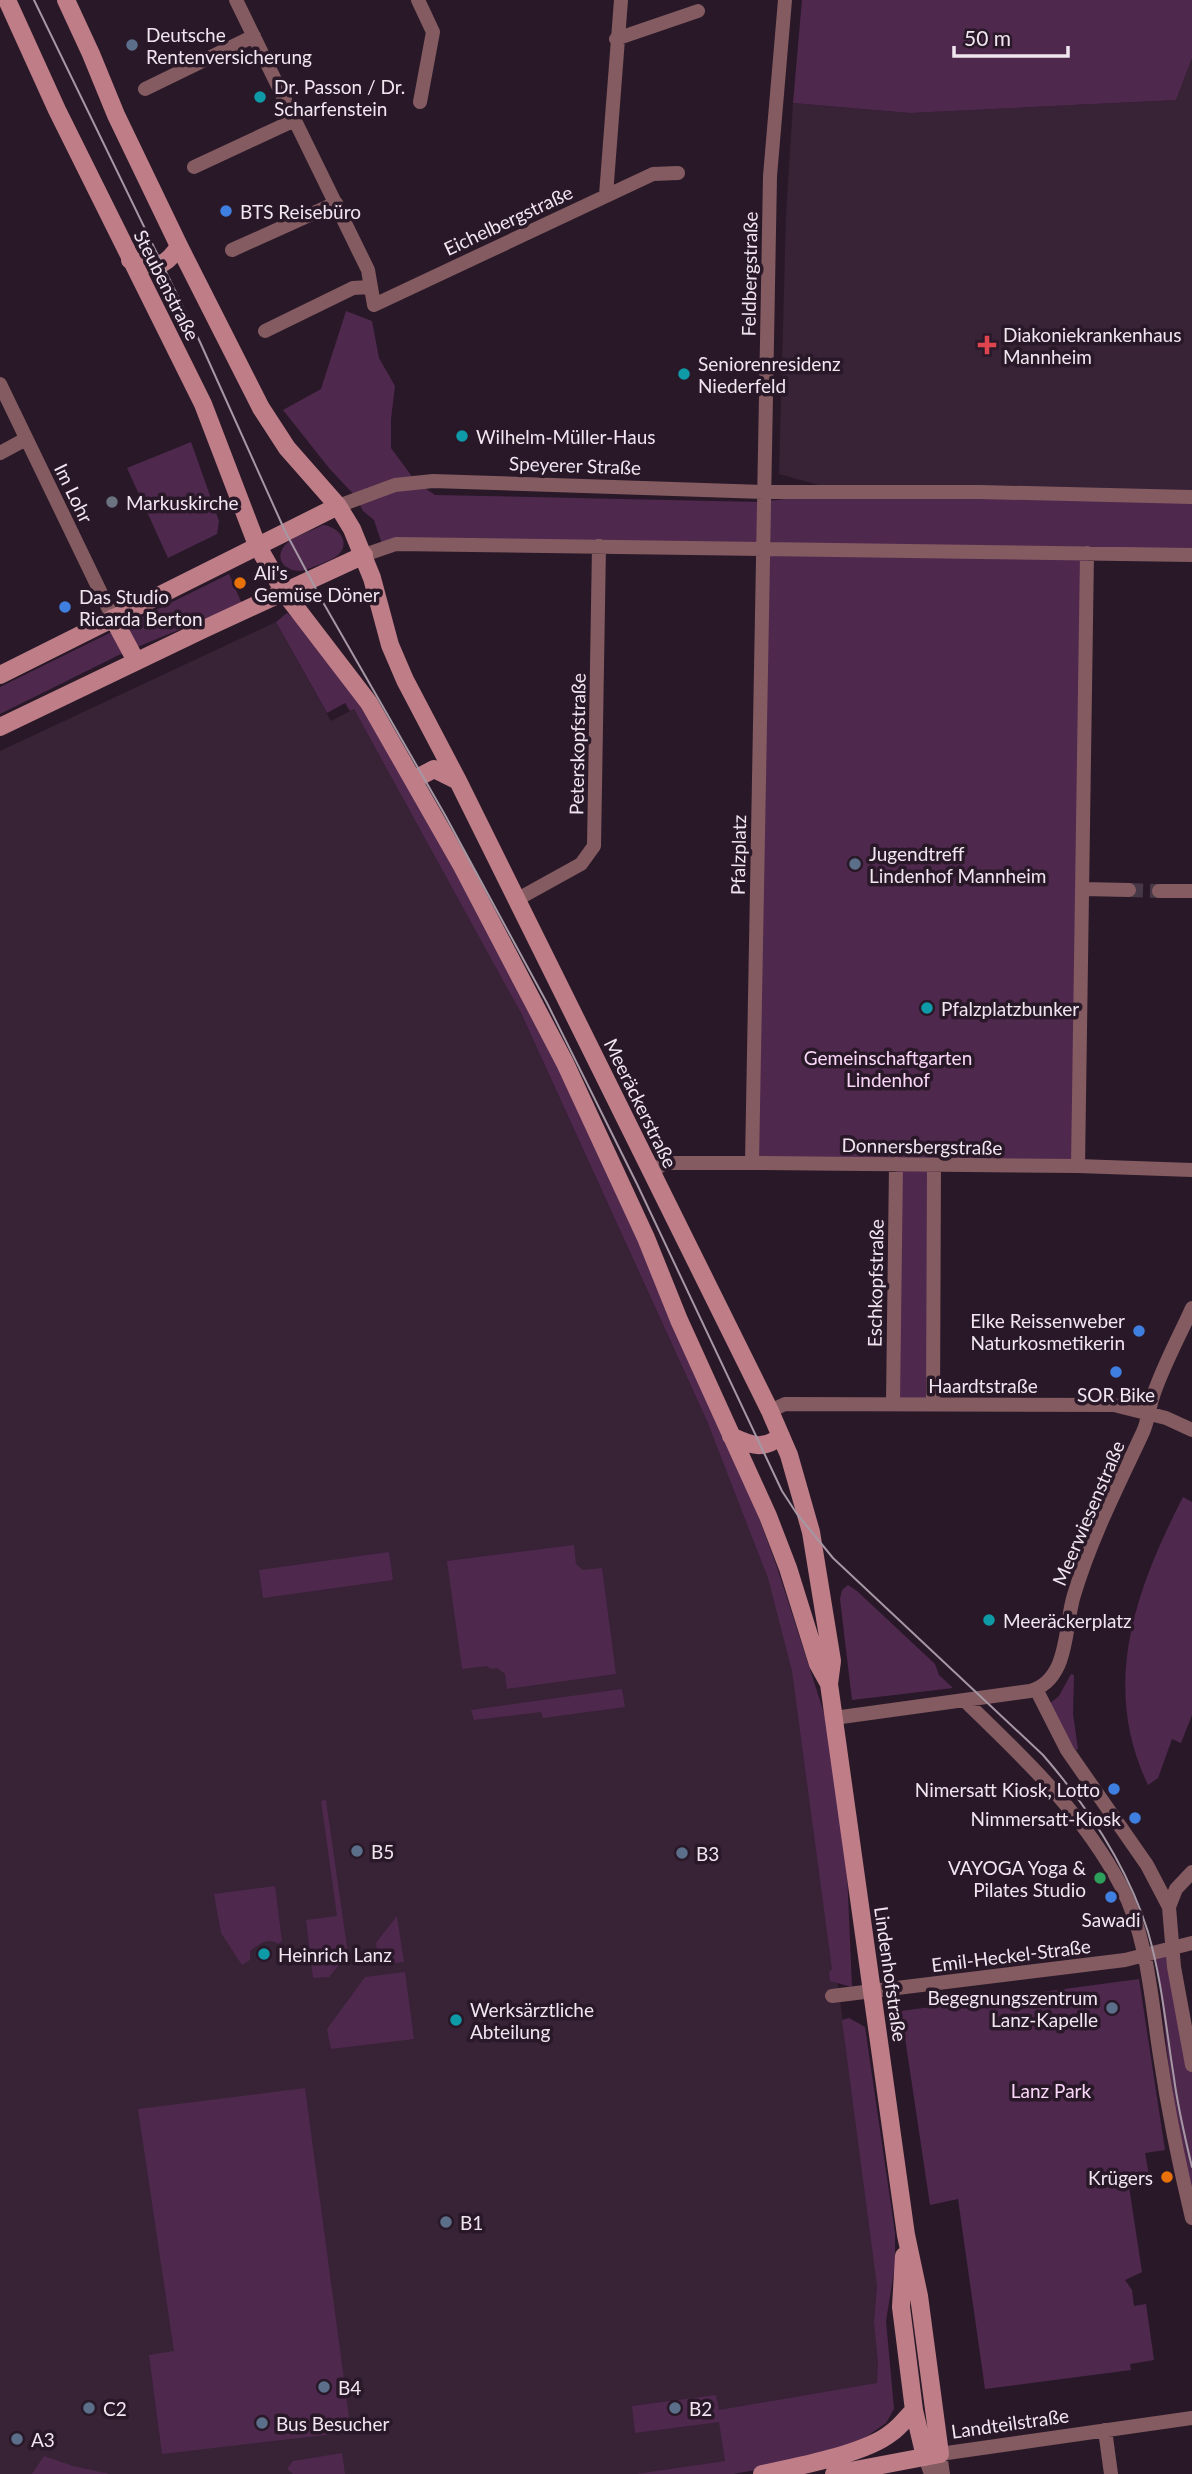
<svg xmlns="http://www.w3.org/2000/svg" width="1192" height="2474" viewBox="0 0 1192 2474" font-family="Lato,sans-serif">
<style>
.built{fill:#372236}
.green{fill:#4f284e}
.lines{fill:none;stroke-linecap:round;stroke-linejoin:round}
.street-tunnel{stroke:#473846;stroke-width:14;stroke-dasharray:14 7;stroke-linecap:butt}
.street{stroke:#845b61;stroke-width:14}
.secondary{stroke:#be7d87;stroke-width:18}
.tram{stroke:#a598a4;stroke-width:2}
.service-dot{fill:#5c6f8a;stroke:#291928;stroke-width:2.5}
.culture-dot{fill:#0f9aa8;stroke:#291928;stroke-width:2.5}
.shop-dot{fill:#3f7fe0;stroke:#291928;stroke-width:2.5}
.health-dot{fill:#e0444e;stroke:#291928;stroke-width:2.5}
.worship-dot{fill:#6b7280;stroke:#291928;stroke-width:2.5}
.food-dot{fill:#e8710a;stroke:#291928;stroke-width:2.5}
.leisure-dot{fill:#2e9e5b;stroke:#291928;stroke-width:2.5}
.labels{text-anchor:middle;dominant-baseline:central;stroke-width:7;stroke-linejoin:round;paint-order:stroke}
.poi-label{font-size:19px;fill:#f1e6f0;stroke:#291928;text-anchor:start}
.street-label{font-size:19px;fill:#f1e6f0;stroke:#291928}
.park-label{font-size:19px;fill:#fad6f8;stroke:#291928}
</style>
<rect width="100%" height="100%" fill="#291928"/>
<!-- built -->
<path class="built" d="M1192 58V497L844 492 779 474 786 216 793 103 910 113 1176 100Z
M276 622 331 721 354 709 449 877 521 1013 707 1421 769 1577 795 1671 879 2286 885 2398 725 2464 654 2474H0V751Z"/>
<!-- green -->
<path class="green" d="M802 0H1192V58L1176 100 910 113 793 103Z
M346 311 372 321 379 358 395 386 391 419V448L416 482 435 495 759 502 844 492 1192 497V555L1088 553 1078 1166 934 1165 933 1403H893L896 1165 757 1160 767 556 382 544 374 520 363 511 356 497 329 468 283 410 321 389Z
M191 442 219 521 217 534 168 558 127 468Z
M323 525C337 526 352 542 338 555 331 561 317 565 308 569 291 576 271 562 285 545 293 536 312 531 323 525Z
M229 574 242 604 125 652 0 714V687Z
M287 613 301 625 366 707 523 986 734 1450 777 1567 825 1716 846 1849 852 1987 830 1981 829 1972 832 1969 792 1671 768 1578 707 1421 521 1013 354 709 350 711 345 703 327 713 276 622Z
M1183 1497 1192 1502V1715L1181 1743 1172 1739 1158 1778 1148 1785C1100 1685 1136 1589 1183 1497Z
M574 1545 576 1564 583 1570 602 1568 616 1674 507 1689 505 1674 497 1668 491 1669 487 1666 462 1669 447 1561Z
M389 1552 393 1580 263 1598 259 1570Z
M848 1585 857 1591 935 1664 939 1675 953 1688 852 1700 840 1599 842 1590Z
M1071 1674 1074 1675 1073 1714 1078 1749 1076 1750 1061 1731 1049 1704 1059 1696Z
M622 1689 625 1707 543 1718 541 1712 474 1720 471 1710Z
M326 1800 348 1954 329 1977 313 1978 306 1920 337 1916 321 1801Z
M275 1886 282 1941 278 1944C268 1937 259 1944 250 1951V1960L242 1965 221 1933 214 1894Z
M397 1916 404 1962 379 1965 376 1943Z
M1173 1947 1192 2065V2218L1169 2068 1159 1977 1154 1954Z
M405 1972 414 2039 331 2049 327 2029 365 1977Z
M1139 1979 1165 2150 1145 2153 1149 2175 1128 2180 1142 2272 1125 2280 1132 2290 1134 2306 1146 2304 1154 2360 1130 2364 1131 2370 985 2389 958 2199 930 2205 901 2011Z
M849 2018 865 2027 895 2233V2265L886 2321 894 2409 886 2423 863 2439 843 2447 778 2466 733 2474H636L725 2461 719 2422 635 2433 632 2406 716 2395 719 2410 877 2383 878 2362 874 2322 877 2286 842 2020Z
M305 2088 351 2432 162 2454 149 2355 174 2351 138 2109Z
M342 2453 345 2474H293L287 2469 293 2461Z
M44 2456 73 2466 110 2474H32Z"/>
<g class="lines">
<!-- street-tunnel -->
<path class="street-tunnel" d="M1129 890 1159 891"/>
<!-- street -->
<path class="street" d="M236 0 368 270 374 305 653 174 678 173
M418 0 433 32 420 102
M616 39 698 11
M145 89 254 36
M194 167 295 120
M606 195 621 0
M232 250 336 203
M265 331 353 288 370 287
M0 384 113 618
M0 453 26 439
M338 506 395 485 433 481 764 492H980L1192 497
M364 555 396 544 1192 555
M1083 889 1129 890
M1159 891H1192
M516 900 581 864 594 846 599 546
M752 1163 770 176 785 0
M1078 1166 1087 553
M652 1170 667 1163H762L1078 1166 1192 1170
M893 1403 896 1164
M933 1403 934 1165
M770 1411 785 1404 1114 1405 1166 1418 1192 1430
M1036 1689 1067 1750 1147 1865 1169 1907 1174 1967 1192 2065
M964 1700C1022 1756 1083 1813 1121 1886 1148 1938 1151 1999 1160 2056 1168 2110 1179 2164 1192 2218
M834 1718 1030 1691C1070 1680 1064 1626 1074 1595 1091 1538 1118 1486 1143 1432 1148 1421 1149 1408 1153 1396 1163 1366 1179 1337 1192 1308
M1169 1907 1176 1889 1192 1872
M832 1996 1125 1960 1192 1943
M1105 2430 1111 2474
M925 2457 931 2474
M943 2474 940 2454 1192 2418"/>
<!-- secondary -->
<path class="secondary" d="M7 0 57 110 203 404 257 545 284 592 369 703 462 866 565 1063 646 1238 679 1320 768 1516 788 1568 818 1664 829 1684
M66 0 91 54 116 115 179 246 261 408 287 448 338 506 352 529 372 578 390 645 405 680 458 781 770 1411 789 1455 811 1532 832 1661 829 1684 906 2235 919 2296 940 2454 834 2474
M130 260C155 267 164 270 179 246
M113 618 136 661
M0 675 338 506
M0 727 204 629 364 555
M413 780 434 769 458 781
M731 1436C751 1445 762 1451 781 1436
M904 2256 901 2307 914 2410 925 2457
M762 2474C795 2467 865 2454 891 2433 900 2427 907 2417 914 2410"/>
<!-- tram -->
<path class="tram" d="M34 0 200 342 285 531 324 604 445 815 547 1003 637 1184 782 1491 797 1514 833 1558 1043 1755C1088 1807 1127 1865 1148 1932 1162 1980 1166 2029 1174 2078 1178 2108 1185 2138 1192 2167"/>
</g>
<!-- markers -->
<g class="service-dot">
<circle cx="132" cy="45" r="7"/>
<circle cx="855" cy="864" r="7"/>
<circle cx="357" cy="1851" r="7"/>
<circle cx="682" cy="1853" r="7"/>
<circle cx="1112" cy="2008" r="7"/>
<circle cx="446" cy="2222" r="7"/>
<circle cx="324" cy="2387" r="7"/>
<circle cx="89" cy="2408" r="7"/>
<circle cx="675" cy="2408" r="7"/>
<circle cx="262" cy="2423" r="7"/>
<circle cx="17" cy="2439" r="7"/>
</g>
<g class="culture-dot">
<circle cx="260" cy="97" r="7"/>
<circle cx="684" cy="374" r="7"/>
<circle cx="462" cy="436" r="7"/>
<circle cx="927" cy="1008" r="7"/>
<circle cx="989" cy="1620" r="7"/>
<circle cx="264" cy="1954" r="7"/>
<circle cx="456" cy="2020" r="7"/>
</g>
<g class="shop-dot">
<circle cx="226" cy="211" r="7"/>
<circle cx="65" cy="607" r="7"/>
<circle cx="1139" cy="1331" r="7"/>
<circle cx="1116" cy="1372" r="7"/>
<circle cx="1114" cy="1789" r="7"/>
<circle cx="1135" cy="1818" r="7"/>
<circle cx="1111" cy="1897" r="7"/>
</g>
<path class="health-dot" d="M983.5 334.5h7v7h7v7h-7v7h-7v-7h-7v-7h7z"/>
<circle class="worship-dot" cx="112" cy="502" r="7"/>
<g class="food-dot">
<circle cx="240" cy="583" r="7"/>
<circle cx="1167" cy="2177" r="7"/>
</g>
<circle class="leisure-dot" cx="1100" cy="1878" r="7"/>
<g class="labels">
<!-- poi labels -->
<g class="poi-label">
<text x="146" y="34">Deutsche<tspan x="146" dy="22">Rentenversicherung</tspan></text>
<text x="274" y="86">Dr. Passon / Dr.<tspan x="274" dy="22">Scharfenstein</tspan></text>
<text x="240" y="211">BTS Reisebüro</text>
<text x="1003" y="334">Diakoniekrankenhaus<tspan x="1003" dy="22">Mannheim</tspan></text>
<text x="698" y="363">Seniorenresidenz<tspan x="698" dy="22">Niederfeld</tspan></text>
<text x="476" y="436">Wilhelm-Müller-Haus</text>
<text x="126" y="502">Markuskirche</text>
<text x="254" y="572">Ali's<tspan x="254" dy="22">Gemüse Döner</tspan></text>
<text x="79" y="596">Das Studio<tspan x="79" dy="22">Ricarda Berton</tspan></text>
<text x="869" y="853">Jugendtreff<tspan x="869" dy="22">Lindenhof Mannheim</tspan></text>
<text x="941" y="1008">Pfalzplatzbunker</text>
<text x="1125" y="1320" text-anchor="end">Elke Reissenweber<tspan x="1125" dy="22">Naturkosmetikerin</tspan></text>
<text x="1116" y="1394" text-anchor="middle">SOR Bike</text>
<text x="1003" y="1620">Meeräckerplatz</text>
<text x="1100" y="1789" text-anchor="end">Nimersatt Kiosk, Lotto</text>
<text x="1121" y="1818" text-anchor="end">Nimmersatt-Kiosk</text>
<text x="371" y="1851">B5</text>
<text x="696" y="1853">B3</text>
<text x="1086" y="1867" text-anchor="end">VAYOGA Yoga &amp;<tspan x="1086" dy="22">Pilates Studio</tspan></text>
<text x="1111" y="1919" text-anchor="middle">Sawadi</text>
<text x="278" y="1954">Heinrich Lanz</text>
<text x="1098" y="1997" text-anchor="end">Begegnungszentrum<tspan x="1098" dy="22">Lanz-Kapelle</tspan></text>
<text x="470" y="2009">Werksärztliche<tspan x="470" dy="22">Abteilung</tspan></text>
<text x="1153" y="2177" text-anchor="end">Krügers</text>
<text x="460" y="2222">B1</text>
<text x="338" y="2387">B4</text>
<text x="103" y="2408">C2</text>
<text x="689" y="2408">B2</text>
<text x="276" y="2423">Bus Besucher</text>
<text x="31" y="2439">A3</text>
</g>
<!-- street labels -->
<g class="street-label">
<text transform="translate(508 220) rotate(-25)">Eichelbergstraße</text>
<text transform="translate(749 274) rotate(-89)">Feldbergstraße</text>
<text transform="translate(167 285) rotate(63)">Steubenstraße</text>
<text transform="translate(575 465) rotate(2)">Speyerer Straße</text>
<text transform="translate(74 493) rotate(64)">Im Lohr</text>
<text transform="translate(577 744) rotate(-89)">Peterskopfstraße</text>
<text transform="translate(738 855) rotate(-89)">Pfalzplatz</text>
<text transform="translate(641 1103) rotate(64)">Meeräckerstraße</text>
<text transform="translate(922 1146) rotate(1)">Donnersbergstraße</text>
<text transform="translate(875 1283) rotate(-89)">Eschkopfstraße</text>
<text x="983" y="1385">Haardtstraße</text>
<text transform="translate(1088 1513) rotate(-67)">Meerwiesenstraße</text>
<text transform="translate(1011 1955) rotate(-7)">Emil-Heckel-Straße</text>
<text transform="translate(891 1974) rotate(82)">Lindenhofstraße</text>
<text transform="translate(1010 2423) rotate(-8)">Landteilstraße</text>
</g>
<!-- park labels -->
<g class="park-label">
<text x="888" y="1057">Gemeinschaftgarten<tspan x="888" dy="22">Lindenhof</tspan></text>
<text x="1051" y="2090">Lanz Park</text>
</g>
</g>
<!-- scale -->
<path d="M954 46v10h114v-10" fill="none" stroke="#f1e6f0" stroke-width="3.5"/>
<text x="964" y="46" font-size="21" fill="#f1e6f0" stroke="#291928" stroke-width="5" paint-order="stroke">50 m</text>
</svg>
